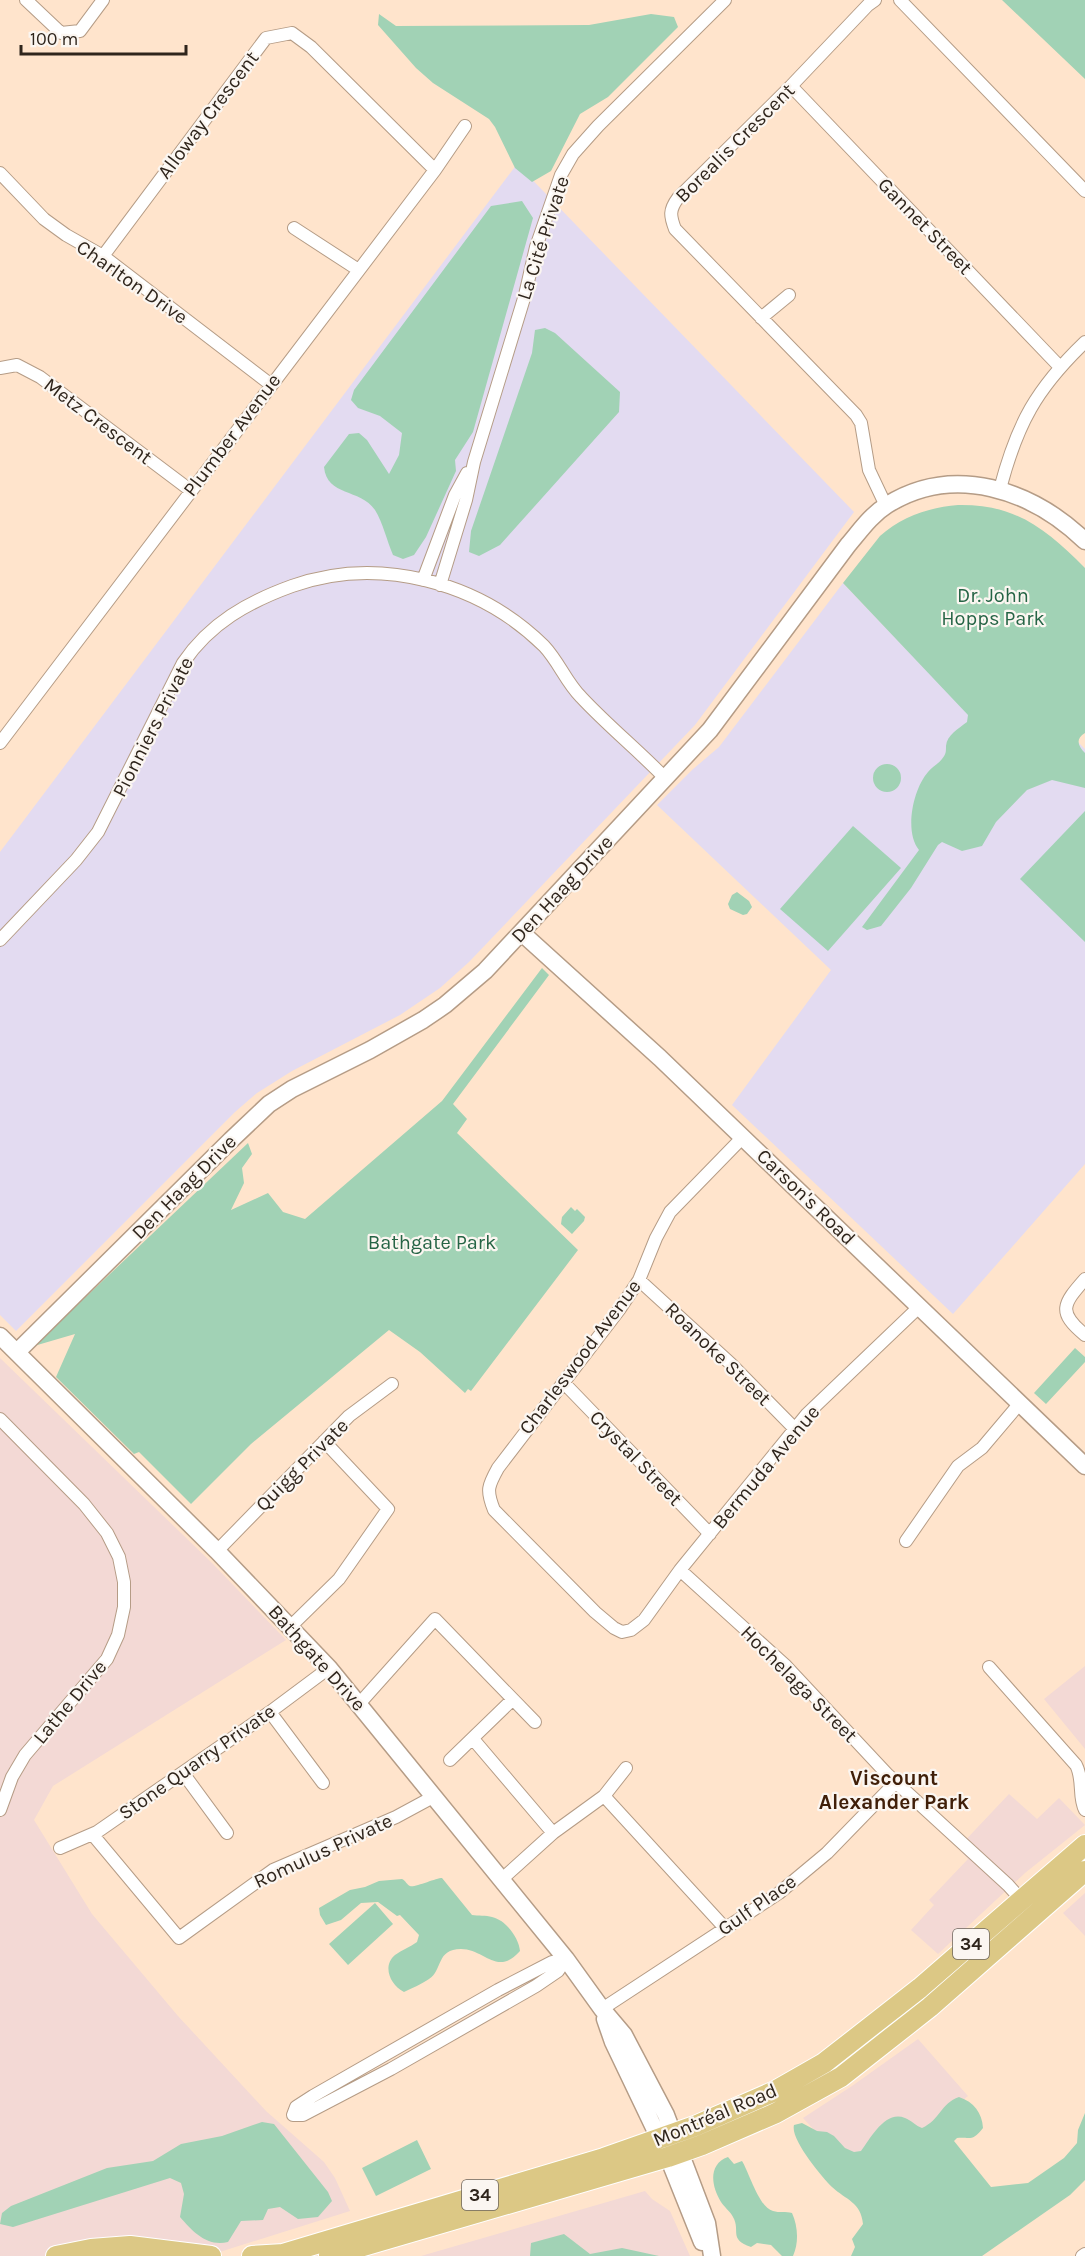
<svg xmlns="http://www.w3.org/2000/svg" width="1085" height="2256" viewBox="0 0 1085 2256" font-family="Karla,sans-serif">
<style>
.commercial{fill:#f3d9d5}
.education{fill:#e3dbf1}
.green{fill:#a1d2b5}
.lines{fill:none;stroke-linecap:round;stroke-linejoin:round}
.minor-casing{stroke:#b59c86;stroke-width:14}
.tertiary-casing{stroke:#b59c86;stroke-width:19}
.primary-casing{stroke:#fff;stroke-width:22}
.minor{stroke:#fff;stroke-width:12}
.tertiary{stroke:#fff;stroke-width:16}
.primary{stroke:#dcc885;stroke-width:20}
.labels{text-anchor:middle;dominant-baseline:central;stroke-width:4.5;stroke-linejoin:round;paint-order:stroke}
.shield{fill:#fbf6f1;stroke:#6c645c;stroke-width:1.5}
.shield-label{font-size:18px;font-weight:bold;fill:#2f251c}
.street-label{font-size:20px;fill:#2f251c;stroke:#fbf6f1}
.park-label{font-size:20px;fill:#256445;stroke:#fbf6f1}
.neighbourhood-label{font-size:21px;font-weight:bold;fill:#401f09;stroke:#fbf6f1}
</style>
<rect width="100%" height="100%" fill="#ffe4cc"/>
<!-- commercial -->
<path class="commercial" d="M0 1358 212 1563 286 1640 53 1786 34 1820 92 1914 178 2016 266 2111 324 2162 335 2178 350 2211 207 2256H0Z
M1085 1666V1749L1044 1699Z
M1009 1794 1037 1819 1059 1798 1085 1825 1025 1873 938 1954 911 1930 934 1905 929 1900 968 1859 958 1848Z
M1085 1893V1936L1063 1913Z
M918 2039 968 2096 924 2131 848 2167 803 2118 852 2086Z
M645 2191 652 2199 670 2211 690 2256H421Z"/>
<!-- education -->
<path class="education" d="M517 164 854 512 695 725 469 962 440 988 400 1015 292 1071 257 1093 235 1112 16 1331 0 1315V852Z
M843 583 997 744 1075 739 1085 749V1164L953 1314 732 1105 831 970 657 805 692 770 719 747Z"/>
<!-- green -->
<path class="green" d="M1002 0H1085V79Z
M379 14 396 26 589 25 651 14 674 17 678 27 608 97 580 114 551 171 532 182 515 168 495 127 489 119 433 83 416 68 378 25Z
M522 201 533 218 473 432 455 460 456 471 426 537 414 555 403 559 393 555C387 541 383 523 375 510 360 488 327 497 324 467L349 434 359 433 367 440 389 474 399 455 402 433 380 416 358 408 351 400 354 390 491 206Z
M545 328 555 333 620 392 619 412 500 545 479 556 469 552 471 531 532 353 535 330Z
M958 505C1016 504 1046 529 1085 568V733C1075 739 1078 746 1085 753V788L1052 780 1027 790 996 822 982 846 962 851 942 842 938 845 911 888 881 926 867 930 862 927 919 850C904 832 913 789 928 772 932 767 938 764 942 759 946 754 946 752 946 746 947 735 958 729 967 722L968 715 843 583 880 536C901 517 930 507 958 505Z
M873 778a14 14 0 1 1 28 0a14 14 0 1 1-28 0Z
M1085 811V942L1020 879Z
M853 826 901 868 828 951 780 909Z
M737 892 749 901 752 907 747 914 743 915 730 909 728 904 732 895Z
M542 968 549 975 453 1104 467 1119 457 1133 578 1250 471 1391 468 1389 465 1393 420 1352 389 1330 251 1444 191 1504 139 1452 134 1454 56 1377 75 1334 34 1346 248 1143 252 1154 242 1168 244 1183 231 1210 268 1193 283 1212 305 1219 442 1101Z
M571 1207 575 1211 577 1209 585 1217 584 1221 572 1234 561 1224 562 1217Z
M1075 1348 1085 1357V1362L1046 1404 1034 1393Z
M442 1878 472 1915C478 1916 486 1915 492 1917 506 1920 519 1938 520 1951 497 1977 485 1949 461 1949 436 1949 443 1970 429 1979 422 1984 412 1988 404 1992 390 1985 382 1966 395 1955 402 1950 410 1947 417 1942L419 1935 400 1915 397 1916 378 1902 361 1903 341 1920 326 1925 320 1915 319 1908 350 1890 365 1887 379 1881 402 1879C406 1881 407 1885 410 1886 414 1888 436 1878 442 1878Z
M375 1903 393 1924 348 1965 329 1944Z
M959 2097C974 2102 982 2113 983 2128 972 2142 971 2137 957 2138L954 2141 991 2187 1028 2183 1064 2158 1077 2143 1078 2130 1085 2113V2180L1070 2195 982 2256H851L855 2247 852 2239 863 2224C861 2202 846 2200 832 2187 822 2177 790 2139 794 2125L802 2123 817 2131 827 2132 834 2136 845 2148 854 2152 861 2151C871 2138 885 2110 905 2118 911 2120 916 2126 922 2128 940 2120 941 2103 959 2097Z
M262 2122 274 2124 328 2192 332 2201 318 2217 298 2219 280 2207 268 2209 263 2220 241 2221 228 2242C207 2247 193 2232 180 2217L184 2194 181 2183 170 2178 13 2227 0 2224 2 2213 11 2206 107 2168 153 2161 181 2144 222 2136Z
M417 2140 431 2169 376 2196 362 2168Z
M728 2157 734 2164 742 2161C749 2172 759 2208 773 2211 779 2213 786 2211 792 2213 798 2226 799 2243 793 2256H782L771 2245 757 2243 751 2247C728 2239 741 2231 733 2217 730 2211 724 2207 721 2202 711 2186 708 2164 728 2157Z
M564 2234 590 2254 622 2248 659 2256H530L531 2243Z"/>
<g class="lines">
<defs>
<path id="minor" d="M26 0 61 33 80 31 103 0
M875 0 868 5 791 86 678 198C669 210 670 216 675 229L856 415 861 423 869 470 886 506
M900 0 1085 191
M791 86 1060 367
M0 173 44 219 66 235 103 256 270 384
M294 228 357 269
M103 256 266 38 292 33 311 47 435 170
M761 318 789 295
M0 368 17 365 40 377 190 490
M1000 489C1017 424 1036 389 1085 342
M423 580 455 495 467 473
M440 585 466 500 474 462 525 295 536 247 561 175 573 154 598 126 725 0
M0 743 435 170 465 126
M0 940 76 860 98 832 183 663C210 623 248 602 292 586 379 555 479 582 544 646 559 662 566 682 581 697 608 726 639 751 666 779
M743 1137 670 1212 656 1238 639 1280 619 1310 498 1468C488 1486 486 1490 494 1510L595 1612 614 1628 622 1632 631 1630 644 1620 680 1570 807 1414 919 1307
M1085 1279C1063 1304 1057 1312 1085 1335
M639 1280 731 1364 795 1429
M563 1382 710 1534
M0 1419 84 1504 107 1533 119 1557 124 1582V1607L118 1635 107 1659 25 1755 12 1777 0 1810
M906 1541 958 1466 982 1448 1020 1403
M217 1551 349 1416 392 1384
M680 1570 786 1666 888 1775 1008 1885 1026 1905
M291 1626 339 1579 388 1509 324 1441
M989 1667 1076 1765C1084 1780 1078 1797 1085 1810
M359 1704 435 1619 535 1722
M270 1712 323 1783
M473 1739 553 1833
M450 1760 512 1700
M183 1773 227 1833
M604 1796 725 1928
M93 1835 179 1938 273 1870 396 1817 433 1797
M60 1848 97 1832 270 1712 329 1668
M501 1880 553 1833 604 1796 626 1768
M566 1959 558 1971 536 1986 391 2069 303 2115H293L296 2107 313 2096 498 1990 552 1962Z
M602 2009 779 1893 827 1853 896 1782
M1082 2256 1085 2254"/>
<path id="tertiary" d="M522 933 660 1058 1085 1466
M0 1336 217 1551 329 1668 566 1959 602 2009 624 2035 666 2115 707 2223 712 2256
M17 1352 231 1140 269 1104 292 1089 370 1050 423 1020 445 1005 485 971 710 730 848 545C860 531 871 515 887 505 954 463 1032 490 1085 541
M605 2019 613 2042 668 2157 702 2242"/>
<path id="primary" d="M56 2256 91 2249 130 2246 211 2256
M252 2256 284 2254
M276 2256 604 2158 695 2126 775 2091 824 2063 920 1988 1085 1845
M329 2256 668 2157 702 2145 776 2113 841 2077 930 2007 1085 1871"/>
</defs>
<!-- minor casing -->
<use href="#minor" class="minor-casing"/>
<!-- tertiary casing -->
<use href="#tertiary" class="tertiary-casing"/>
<!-- primary casing -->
<use href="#primary" class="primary-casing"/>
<!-- minor -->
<use href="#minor" class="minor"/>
<!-- tertiary -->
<use href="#tertiary" class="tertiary"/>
<!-- primary -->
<use href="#primary" class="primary"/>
</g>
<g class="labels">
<!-- shield labels -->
<g class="shield">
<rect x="953" y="1929" width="36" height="30" rx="4.5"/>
<rect x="462" y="2180" width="36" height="30" rx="4.5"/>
</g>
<g class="shield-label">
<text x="971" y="1944">34</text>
<text x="480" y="2195">34</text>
</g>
<!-- street labels -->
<g class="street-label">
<text transform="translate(208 115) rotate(-53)">Alloway Crescent</text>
<text transform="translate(735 143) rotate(-45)">Borealis Crescent</text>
<text transform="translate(925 226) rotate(46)">Gannet Street</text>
<text transform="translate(543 238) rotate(-72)">La Cité Private</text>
<text transform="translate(132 282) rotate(35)">Charlton Drive</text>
<text transform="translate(98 421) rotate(37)">Metz Crescent</text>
<text transform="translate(232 435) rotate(-53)">Plumber Avenue</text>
<text transform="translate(153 727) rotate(-63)">Pionniers Private</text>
<text transform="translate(562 889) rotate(-47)">Den Haag Drive</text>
<text transform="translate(184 1187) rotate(-45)">Den Haag Drive</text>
<text transform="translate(806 1197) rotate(44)">Carson's Road</text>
<text transform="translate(718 1354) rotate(44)">Roanoke Street</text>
<text transform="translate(580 1357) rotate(-53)">Charleswood Avenue</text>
<text transform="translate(636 1458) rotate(46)">Crystal Street</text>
<text transform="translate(302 1465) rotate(-45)">Quigg Private</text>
<text transform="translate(766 1467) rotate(-50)">Bermuda Avenue</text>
<text transform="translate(317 1658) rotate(48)">Bathgate Drive</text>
<text transform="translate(799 1684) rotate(45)">Hochelaga Street</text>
<text transform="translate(70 1702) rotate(-50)">Lathe Drive</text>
<text transform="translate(197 1762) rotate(-35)">Stone Quarry Private</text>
<text transform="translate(323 1851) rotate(-25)">Romulus Private</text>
<text transform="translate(757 1905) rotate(-35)">Gulf Place</text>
<text transform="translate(715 2115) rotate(-23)">Montréal Road</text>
</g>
<!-- park labels -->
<g class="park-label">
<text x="993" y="595">Dr. John<tspan x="993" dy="23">Hopps Park</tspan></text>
<text x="432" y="1242">Bathgate Park</text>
</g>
<!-- neighbourhood labels -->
<g class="neighbourhood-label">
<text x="894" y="1778">Viscount<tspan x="894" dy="24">Alexander Park</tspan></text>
</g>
</g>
<!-- scale -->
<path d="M21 45v9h165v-9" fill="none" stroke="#2f251c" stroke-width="3"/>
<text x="30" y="45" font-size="18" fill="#2f251c" stroke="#fbf6f1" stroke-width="4.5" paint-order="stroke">100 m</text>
</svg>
